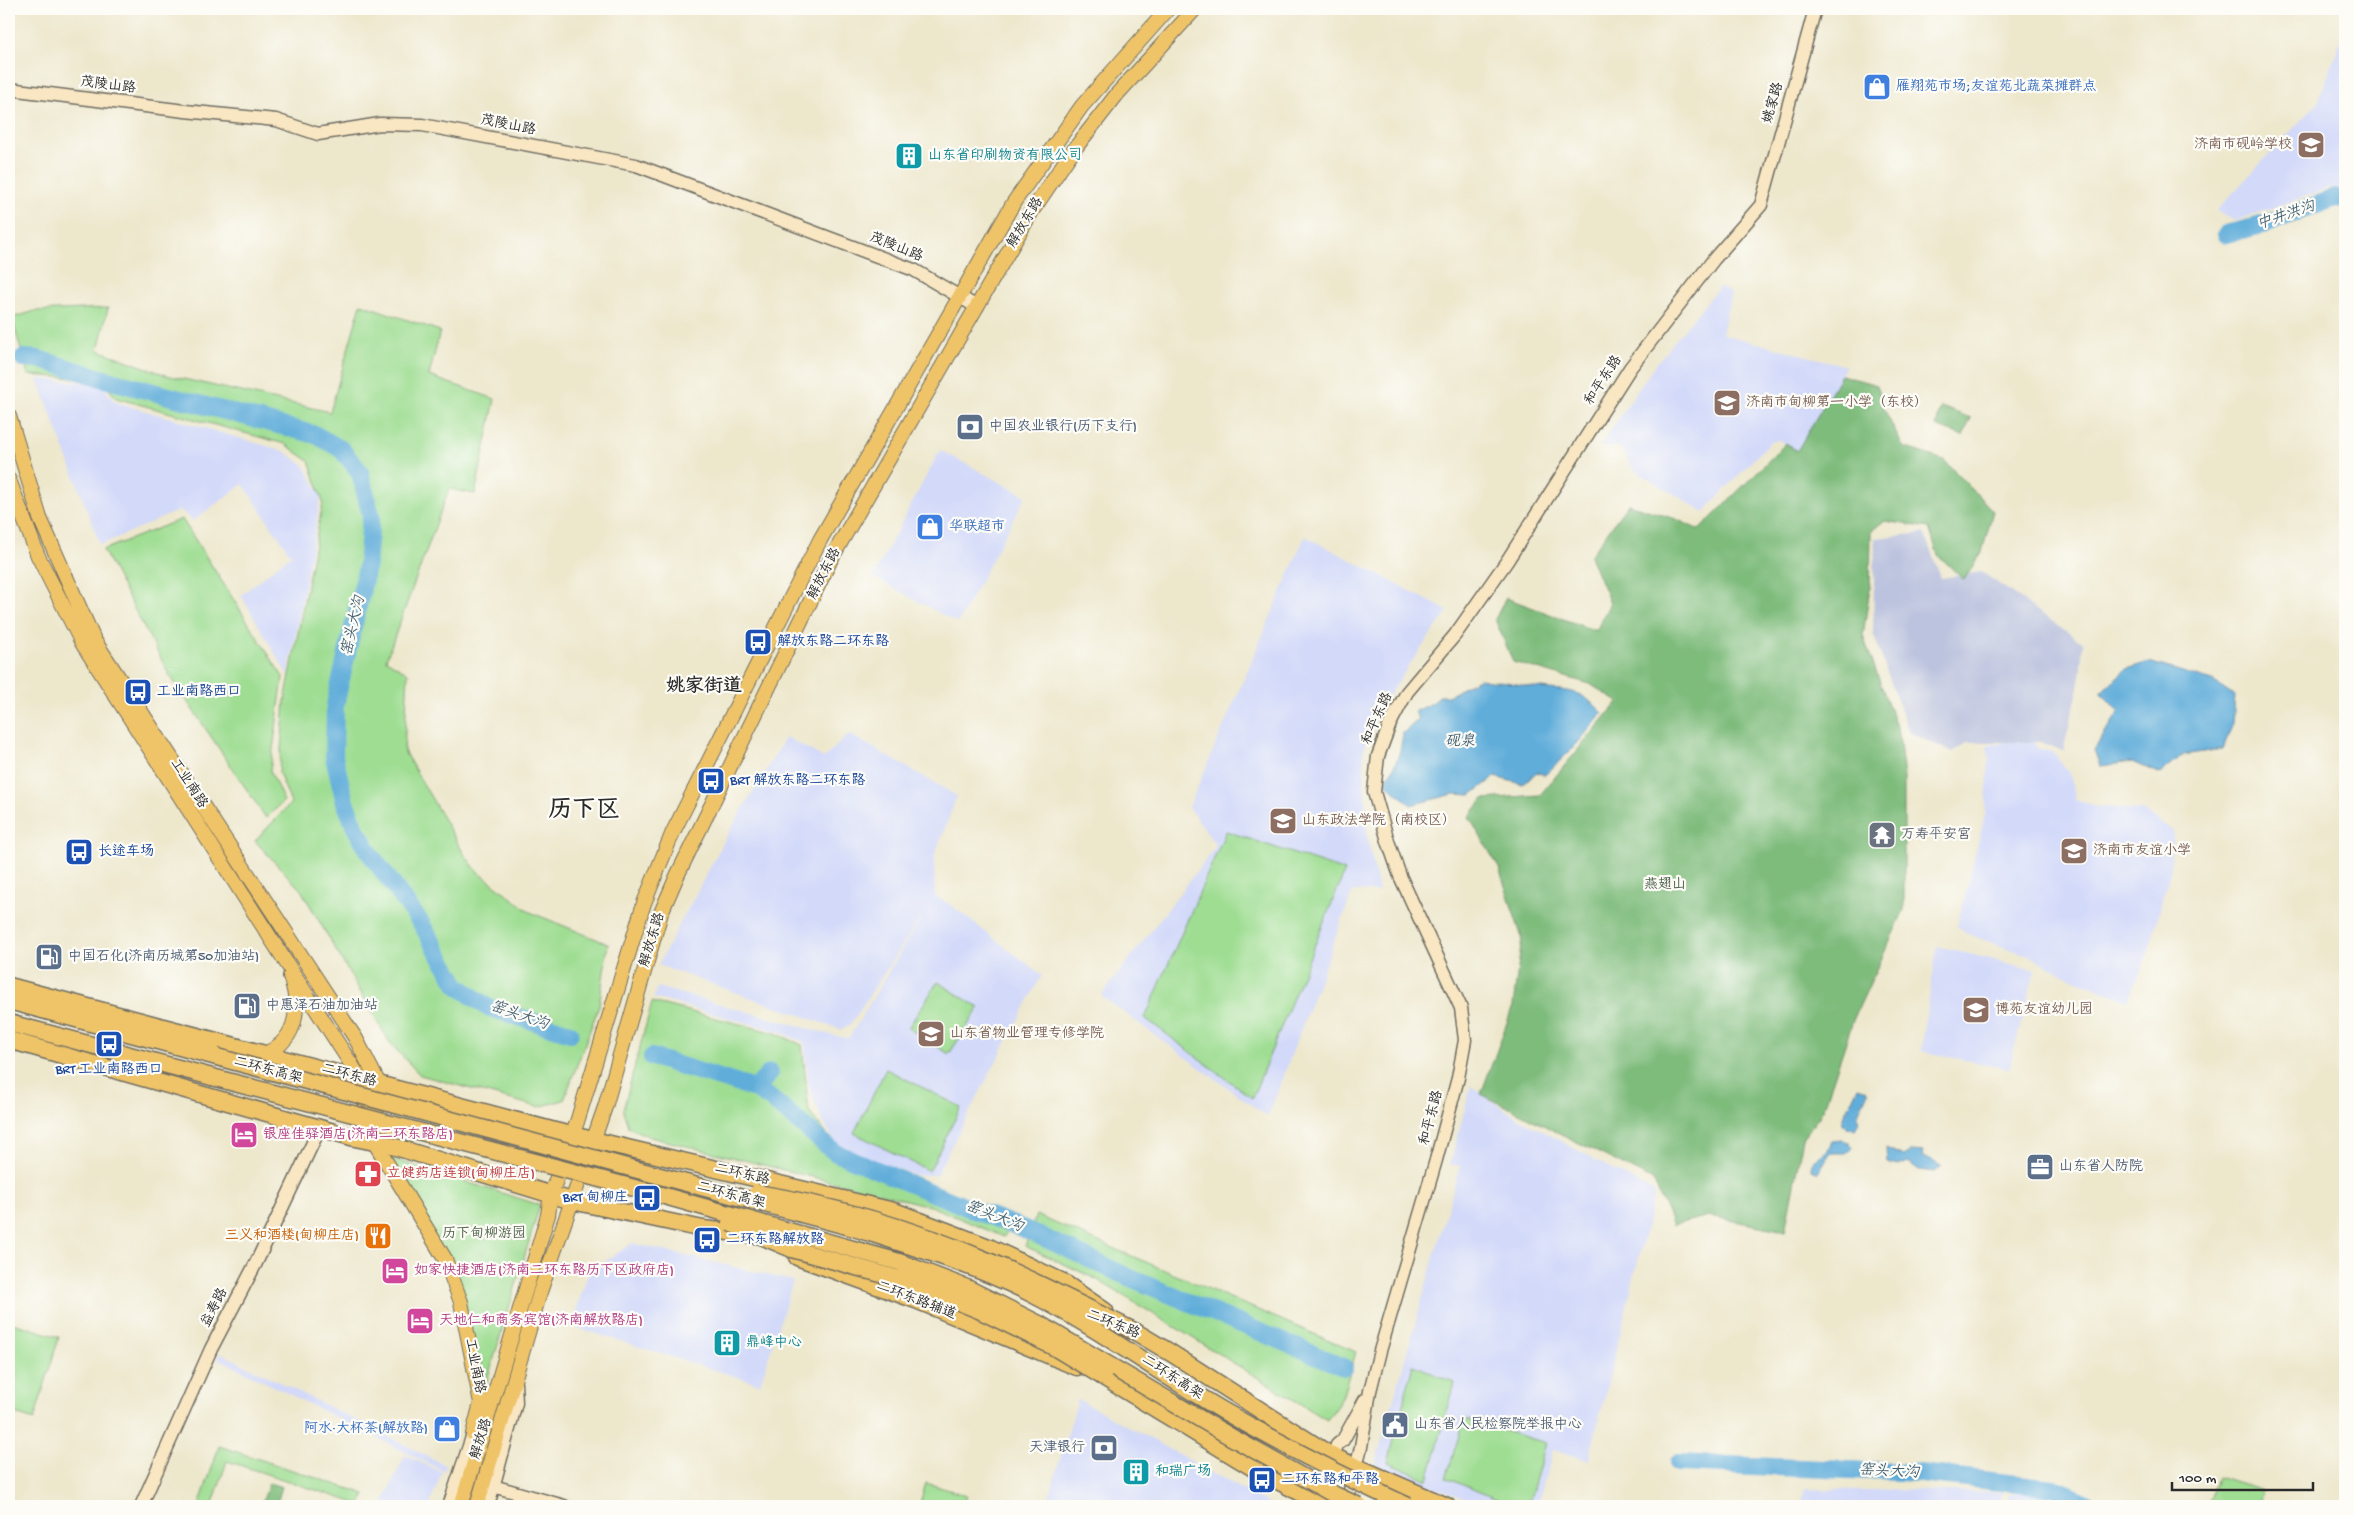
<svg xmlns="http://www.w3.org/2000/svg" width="2354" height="1515" viewBox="0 0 2354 1515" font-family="'Gochi Hand','LXGW WenKai TC',sans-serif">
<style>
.built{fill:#d2d9f9}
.industrial{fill:#bcc3de}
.green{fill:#9edd92;stroke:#64845e}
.forest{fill:#7ebc7c;stroke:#547454}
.water{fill:#61adda;stroke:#466c82}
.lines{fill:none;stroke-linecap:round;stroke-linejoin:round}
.river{stroke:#61adda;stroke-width:18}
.secondary-casing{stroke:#6f6d63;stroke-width:15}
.primary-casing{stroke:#6f6d63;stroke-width:16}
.highway-casing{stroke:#6f6d63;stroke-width:19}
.secondary{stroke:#f9e7c3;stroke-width:12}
.primary{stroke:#efc469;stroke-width:14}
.highway{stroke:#efc469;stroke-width:16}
.highway-bridge-casing{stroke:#6f6d63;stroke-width:19;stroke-linecap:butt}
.highway-bridge{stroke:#efc469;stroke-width:16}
.labels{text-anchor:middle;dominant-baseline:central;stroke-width:4.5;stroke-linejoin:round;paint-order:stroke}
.street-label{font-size:14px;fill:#2b2b2b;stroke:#fdfcf7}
.shop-label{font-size:14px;fill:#366cbe;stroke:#fdfcf7;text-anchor:start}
.education-label{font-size:14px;fill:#785e54;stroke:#fdfcf7;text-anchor:start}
.culture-label{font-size:14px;fill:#0d838f;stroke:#fdfcf7;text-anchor:start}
.service-label{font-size:14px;fill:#4e5e75;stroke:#fdfcf7;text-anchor:start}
.transit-label{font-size:14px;fill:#164399;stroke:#fdfcf7;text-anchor:start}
.worship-label{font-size:14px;fill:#5b616d;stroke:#fdfcf7;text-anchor:start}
.park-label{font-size:14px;fill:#4e604a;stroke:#fdfcf7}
.hotel-label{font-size:14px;fill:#b23c85;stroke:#fdfcf7;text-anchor:start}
.health-label{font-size:14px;fill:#be3a42;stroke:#fdfcf7;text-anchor:start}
.food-label{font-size:14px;fill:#c56008;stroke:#fdfcf7;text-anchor:end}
.water-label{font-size:15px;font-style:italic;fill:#415f71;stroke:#fdfcf7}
.district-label{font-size:19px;font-weight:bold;fill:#2b2b2b;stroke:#fdfcf7}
.town-label{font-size:24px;font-weight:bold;fill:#2b2b2b;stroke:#fdfcf7}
</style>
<rect width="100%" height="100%" fill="#fdfcf7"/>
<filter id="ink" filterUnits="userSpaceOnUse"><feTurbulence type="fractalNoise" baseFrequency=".02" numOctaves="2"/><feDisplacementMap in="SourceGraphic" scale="10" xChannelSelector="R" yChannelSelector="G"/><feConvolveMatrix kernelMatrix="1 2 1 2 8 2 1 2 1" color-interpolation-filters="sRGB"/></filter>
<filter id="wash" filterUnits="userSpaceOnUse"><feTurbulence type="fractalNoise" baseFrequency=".0096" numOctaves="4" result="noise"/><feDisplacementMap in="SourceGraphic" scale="20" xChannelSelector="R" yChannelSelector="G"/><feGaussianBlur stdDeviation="1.12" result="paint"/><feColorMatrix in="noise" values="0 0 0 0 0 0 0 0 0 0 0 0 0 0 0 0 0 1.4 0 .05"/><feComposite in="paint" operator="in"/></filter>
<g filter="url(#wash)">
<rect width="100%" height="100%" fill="#ede7cc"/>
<!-- built -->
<path class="built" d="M2345 29V188L2326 189 2235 221 2216 211 2318 102Z
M1719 287 1731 293 1722 334 1846 366 1797 452 1780 440 1771 441 1704 512 1634 470 1620 447 1600 446 1655 365Z
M38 379 101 384 115 402 284 451 305 466 321 496 288 676 241 595 291 555 243 484 193 521 180 510 100 545Z
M940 450 1026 496 958 623 873 577Z
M1305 536 1448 611 1412 661 1378 713 1363 752 1367 834 1379 892 1353 891 1268 1117 1101 996 1216 846 1189 807Z
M849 734 957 796 934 857 935 896 949 904 1042 975 936 1175H915L839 1147 823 1122 809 1087 804 1042 777 1031 654 998 657 987 836 1036 849 1038 925 911 850 1025 842 1030 658 965 729 832 786 737 824 758Z
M2033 737 2037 748 2053 752 2070 773 2076 800 2096 806 2141 810 2173 830 2170 872 2149 951 2128 1001 2065 975 2034 958 1965 933 1957 926 1985 815 1989 760 1987 746Z
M1937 946 2035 970 2009 1069 1921 1051Z
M1471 1086 1516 1117 1655 1192 1589 1460 1553 1450 1537 1506H1485L1375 1465 1460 1165H1450Z
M632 1243 793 1281 760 1384 571 1326 588 1273Z
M219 1354H223L447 1466 443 1471 217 1358Z
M1078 1399 1273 1506H1046Z
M405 1455 442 1472 429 1506H398L383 1503Z
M2054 1488 2087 1499 2093 1506H2006L2010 1495Z
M1805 1489 2003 1492 1999 1506H1800Z"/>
<!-- industrial -->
<path class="industrial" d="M1924 533 1941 578 1982 572 2083 643 2079 687 2063 751 2041 742H1968L1953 752 1909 733 1873 633 1875 538Z"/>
<!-- green -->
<path class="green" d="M361 304 440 331 429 376 495 399 475 494 449 489 386 660 408 673 404 751 464 854 477 871 530 912 608 944 599 1006 564 1100 538 1107 420 1075 390 1043 301 890 255 841 291 803 279 773 285 701 323 502 309 461 285 444 116 398 102 380 28 375 12 318 35 311 108 308 98 350 166 375 330 412Z
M182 519 283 677 270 771 284 801 266 818 170 676 103 550Z
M1226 831 1345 871 1252 1098 1145 1018Z
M938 982 979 1008 949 1054 908 1028Z
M652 1002 775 1033 802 1045 809 1112 838 1148 834 1157 1012 1220 1004 1237 930 1206 650 1137 628 1127 623 1110Z
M886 1069 961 1107 929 1171 854 1133Z
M383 1156 540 1205 483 1394 463 1302Z
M1036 1215 1356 1352 1342 1398 1327 1420 1096 1279 1025 1246Z
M9 1322 59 1337 34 1420 9 1412Z
M1413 1365 1455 1383 1428 1480 1388 1463Z
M1464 1419 1546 1443 1528 1506H1513L1446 1478Z
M219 1446 365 1494 361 1505 227 1461 212 1506H199Z
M2217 1476 2264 1490 2259 1506H2208Z
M926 1483 966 1495 963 1506H919Z"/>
<!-- forest -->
<path class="forest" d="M1841 375 1877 385 1885 411 1903 447 1944 460 1993 511 1982 552 1964 580 1938 555 1929 528 1884 521 1871 531 1870 588 1863 636 1899 734 1904 778V910L1854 1018 1822 1113 1803 1138 1785 1231 1709 1216 1673 1225 1653 1180 1481 1094 1513 1006 1522 938 1499 868 1469 817 1483 799 1540 795 1618 702 1590 684 1513 662 1495 619 1506 598 1596 631 1610 603 1590 556 1628 504 1676 519 1699 530 1786 443 1797 451Z
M1941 407 1971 418 1963 436 1936 426Z
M269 1483 282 1487 276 1506H261Z"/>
<!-- water -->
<path class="water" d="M2149 662 2213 681 2235 696 2233 723 2223 749 2183 755 2160 774 2133 762 2100 766 2094 750 2119 712 2101 692 2126 669Z
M1480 678C1491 683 1496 680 1506 682 1518 684 1529 687 1541 688 1573 692 1578 688 1603 713L1575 746 1545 775 1537 772 1522 784 1495 777 1471 795 1454 794 1411 805 1384 782C1396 768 1401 751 1403 733L1418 720 1415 711 1434 702 1439 696H1448Z
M1858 1087 1867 1090V1094L1857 1115 1859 1122 1855 1129 1847 1128 1841 1122Z
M1842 1140 1849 1142 1853 1148 1846 1153H1830L1818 1173 1811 1168 1812 1162 1828 1150 1832 1141Z
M1886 1148 1904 1156 1912 1151 1923 1152 1922 1156 1942 1166 1935 1172 1919 1170 1908 1162 1899 1166 1887 1163Z"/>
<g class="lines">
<!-- river -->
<path class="river" d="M2226 234 2266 224 2335 198 2345 199
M23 358 38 359 108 380 316 435 341 449 360 472 371 516 367 567 335 705 334 757 345 802 356 829 371 855 421 923 457 985 487 1007 570 1033
M652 1057 755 1089 771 1099 836 1153 971 1209 1027 1230 1128 1277 1344 1367
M755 1089 770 1073
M1678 1463 1921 1473 2054 1488 2096 1506"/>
</g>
</g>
<g filter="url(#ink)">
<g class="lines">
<defs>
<path id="secondary" d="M9 89 185 111 276 120 318 134 380 124 422 125 636 165 914 270 977 307
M493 1486 564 1506
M1320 1496 1337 1445 1343 1440 1365 1400
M141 1506 211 1349 256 1263 317 1134 324 1129
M449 1506 473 1434
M488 1506 516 1403 515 1383
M1346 1506 1361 1447 1370 1391 1380 1351 1436 1160 1458 1078 1465 1040 1461 1008 1400 876 1388 841 1374 792 1378 756 1390 724 1407 692 1455 635 1507 561 1630 368 1714 259 1761 205 1815 9"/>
<path id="primary" d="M9 416 40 518 94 640 356 1039 379 1084 374 1127
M9 480 38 556 82 643 360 1078 373 1140 445 1259 461 1302 481 1403 473 1434
M267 1053C298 1038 301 1007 290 976
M461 1506 548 1215 551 1194 577 1122 644 903 673 832 820 540 1014 202 1082 106 1168 9
M477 1506 541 1289 605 1107 661 913 677 876 831 559 1032 211 1069 156 1118 93 1195 9"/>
<path id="highway" d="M9 986 555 1131 894 1211 991 1248 1063 1282 1105 1311
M9 1001 217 1057
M9 1023 212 1077
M9 1040 355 1138 389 1145 572 1201 703 1229 754 1235
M797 1257 916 1300 1077 1367
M1122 1329 1134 1331 1171 1353 1332 1456 1447 1506
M1096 1367 1103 1377 1253 1468 1326 1506"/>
</defs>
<!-- secondary casing -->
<use href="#secondary" class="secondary-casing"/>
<!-- primary casing -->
<use href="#primary" class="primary-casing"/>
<!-- highway casing -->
<use href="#highway" class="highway-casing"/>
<!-- secondary -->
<use href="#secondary" class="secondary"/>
<!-- primary -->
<use href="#primary" class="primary"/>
<!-- highway -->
<use href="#highway" class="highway"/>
<defs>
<path id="highway-bridge" d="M217 1057 854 1228C914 1247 971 1264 1028 1292 1096 1326 1157 1372 1222 1410 1283 1445 1344 1477 1408 1506
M212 1077 661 1195 899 1262 967 1288 1039 1324 1231 1437 1335 1495 1359 1506
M757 1193C836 1206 913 1229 986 1260 1036 1281 1085 1307 1134 1331
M730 1223 792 1249 913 1283 981 1311 1052 1346 1103 1377"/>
</defs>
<!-- highway-bridge casing -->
<use href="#highway-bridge" class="highway-bridge-casing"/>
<!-- highway-bridge -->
<use href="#highway-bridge" class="highway-bridge"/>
</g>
</g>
<!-- icons -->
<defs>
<symbol id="shop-square" viewBox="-11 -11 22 22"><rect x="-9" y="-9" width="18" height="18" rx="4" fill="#3f7fe0" stroke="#fdfcf7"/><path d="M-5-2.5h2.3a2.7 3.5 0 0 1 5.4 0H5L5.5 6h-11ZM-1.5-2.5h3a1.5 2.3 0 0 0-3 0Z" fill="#fff"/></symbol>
<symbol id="school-square" viewBox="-11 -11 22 22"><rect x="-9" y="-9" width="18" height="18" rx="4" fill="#8d6e63" stroke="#fdfcf7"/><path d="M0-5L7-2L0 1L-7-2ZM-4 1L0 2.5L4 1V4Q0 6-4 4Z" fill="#fff"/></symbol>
<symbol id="building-square" viewBox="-11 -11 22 22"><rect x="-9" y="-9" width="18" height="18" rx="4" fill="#0f9aa8" stroke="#fdfcf7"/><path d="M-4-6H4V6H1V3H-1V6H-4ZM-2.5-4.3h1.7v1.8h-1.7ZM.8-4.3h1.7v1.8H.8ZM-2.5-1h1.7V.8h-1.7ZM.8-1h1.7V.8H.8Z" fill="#fff"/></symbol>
<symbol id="bank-square" viewBox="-11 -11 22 22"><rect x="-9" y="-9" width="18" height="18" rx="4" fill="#5c6f8a" stroke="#fdfcf7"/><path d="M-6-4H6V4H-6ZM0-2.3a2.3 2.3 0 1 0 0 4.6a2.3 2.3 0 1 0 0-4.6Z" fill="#fff"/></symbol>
<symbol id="bus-square" viewBox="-11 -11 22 22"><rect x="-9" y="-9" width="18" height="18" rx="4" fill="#1a4fb4" stroke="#fdfcf7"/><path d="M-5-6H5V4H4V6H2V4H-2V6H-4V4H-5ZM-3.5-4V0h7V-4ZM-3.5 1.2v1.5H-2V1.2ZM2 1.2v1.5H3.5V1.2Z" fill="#fff"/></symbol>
<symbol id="university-square" viewBox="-11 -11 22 22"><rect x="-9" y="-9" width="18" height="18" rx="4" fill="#8d6e63" stroke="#fdfcf7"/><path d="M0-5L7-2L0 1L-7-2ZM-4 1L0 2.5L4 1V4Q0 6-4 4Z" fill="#fff"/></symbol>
<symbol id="temple-square" viewBox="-11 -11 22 22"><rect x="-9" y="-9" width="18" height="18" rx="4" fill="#6b7280" stroke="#fdfcf7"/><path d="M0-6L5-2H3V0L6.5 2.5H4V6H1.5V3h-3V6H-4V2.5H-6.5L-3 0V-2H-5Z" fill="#fff"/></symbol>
<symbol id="fuel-square" viewBox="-11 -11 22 22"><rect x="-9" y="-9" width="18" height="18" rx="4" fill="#5c6f8a" stroke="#fdfcf7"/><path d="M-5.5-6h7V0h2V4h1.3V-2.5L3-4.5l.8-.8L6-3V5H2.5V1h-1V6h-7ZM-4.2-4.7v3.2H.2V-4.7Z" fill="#fff"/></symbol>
<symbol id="hotel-square" viewBox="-11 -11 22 22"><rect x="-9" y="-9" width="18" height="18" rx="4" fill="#d1479c" stroke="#fdfcf7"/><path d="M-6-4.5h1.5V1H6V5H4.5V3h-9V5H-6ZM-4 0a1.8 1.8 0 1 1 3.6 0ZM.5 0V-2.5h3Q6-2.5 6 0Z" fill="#fff"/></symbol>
<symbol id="office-square" viewBox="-11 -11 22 22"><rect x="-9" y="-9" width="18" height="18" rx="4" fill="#5c6f8a" stroke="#fdfcf7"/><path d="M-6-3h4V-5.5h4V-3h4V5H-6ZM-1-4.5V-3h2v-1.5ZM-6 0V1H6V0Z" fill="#fff"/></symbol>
<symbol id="pharmacy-square" viewBox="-11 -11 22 22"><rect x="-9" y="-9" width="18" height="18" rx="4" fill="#e0444e" stroke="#fdfcf7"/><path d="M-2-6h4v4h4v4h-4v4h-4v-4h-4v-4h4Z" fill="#fff"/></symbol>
<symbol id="restaurant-square" viewBox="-11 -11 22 22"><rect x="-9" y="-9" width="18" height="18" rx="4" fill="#e8710a" stroke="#fdfcf7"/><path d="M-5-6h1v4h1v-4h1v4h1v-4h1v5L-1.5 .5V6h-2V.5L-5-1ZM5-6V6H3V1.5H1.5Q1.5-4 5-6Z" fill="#fff"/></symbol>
<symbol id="civic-square" viewBox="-11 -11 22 22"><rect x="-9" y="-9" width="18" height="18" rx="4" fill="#5c6f8a" stroke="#fdfcf7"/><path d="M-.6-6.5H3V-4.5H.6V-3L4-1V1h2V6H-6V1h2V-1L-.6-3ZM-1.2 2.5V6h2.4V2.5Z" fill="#fff"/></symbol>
</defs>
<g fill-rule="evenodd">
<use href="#shop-square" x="1861" y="71" width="32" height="32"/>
<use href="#school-square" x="2295" y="129" width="32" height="32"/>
<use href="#building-square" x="893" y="140" width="32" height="32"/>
<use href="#school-square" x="1711" y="387" width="32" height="32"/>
<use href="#bank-square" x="954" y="411" width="32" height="32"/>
<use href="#shop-square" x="914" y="511" width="32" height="32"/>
<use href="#bus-square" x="742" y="626" width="32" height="32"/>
<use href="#bus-square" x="122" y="676" width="32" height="32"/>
<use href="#bus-square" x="695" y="765" width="32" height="32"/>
<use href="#university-square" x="1267" y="805" width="32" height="32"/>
<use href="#temple-square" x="1866" y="819" width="32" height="32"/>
<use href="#school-square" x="2058" y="835" width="32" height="32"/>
<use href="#bus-square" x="63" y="836" width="32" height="32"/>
<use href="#fuel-square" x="33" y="941" width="32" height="32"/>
<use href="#fuel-square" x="231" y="990" width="32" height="32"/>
<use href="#school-square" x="1960" y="994" width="32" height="32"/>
<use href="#school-square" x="915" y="1018" width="32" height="32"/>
<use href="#bus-square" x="93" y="1028" width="32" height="32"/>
<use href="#hotel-square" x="228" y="1119" width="32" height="32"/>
<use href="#office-square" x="2024" y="1151" width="32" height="32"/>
<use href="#pharmacy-square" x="352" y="1158" width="32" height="32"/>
<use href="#bus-square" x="631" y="1182" width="32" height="32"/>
<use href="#restaurant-square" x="362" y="1220" width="32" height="32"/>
<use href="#bus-square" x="691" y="1224" width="32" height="32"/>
<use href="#hotel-square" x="379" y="1255" width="32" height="32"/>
<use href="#hotel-square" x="404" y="1305" width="32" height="32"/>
<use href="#building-square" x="711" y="1327" width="32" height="32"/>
<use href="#civic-square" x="1379" y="1409" width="32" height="32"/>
<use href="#shop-square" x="431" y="1413" width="32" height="32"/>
<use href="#bank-square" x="1088" y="1432" width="32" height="32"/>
<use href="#building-square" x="1120" y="1456" width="32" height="32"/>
<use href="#bus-square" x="1246" y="1464" width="32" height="32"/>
</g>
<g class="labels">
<!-- street labels -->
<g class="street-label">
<text transform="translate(108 86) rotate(7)">茂陵山路</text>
<text transform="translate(1774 103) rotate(-74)">姚家路</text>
<text transform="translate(508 126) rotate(11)">茂陵山路</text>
<text transform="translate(1026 223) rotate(-59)">解放东路</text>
<text transform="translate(896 248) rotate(22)">茂陵山路</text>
<text transform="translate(1604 381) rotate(-57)">和平东路</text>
<text transform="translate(825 574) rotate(-63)">解放东路</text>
<text transform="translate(1378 719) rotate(-66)">和平东路</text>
<text transform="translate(188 784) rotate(57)">工业南路</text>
<text transform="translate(653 940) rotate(-73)">解放东路</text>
<text transform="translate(268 1071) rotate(15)">二环东高架</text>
<text transform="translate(349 1076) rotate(15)">二环东路</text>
<text transform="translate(1432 1118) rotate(-75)">和平东路</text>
<text transform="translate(742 1175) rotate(13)">二环东路</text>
<text transform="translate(731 1196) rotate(15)">二环东高架</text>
<text transform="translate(916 1301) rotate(21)">二环东路辅道</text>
<text transform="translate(215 1308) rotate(-63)">益寿路</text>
<text transform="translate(1113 1325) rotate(22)">二环东路</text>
<text transform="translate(474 1366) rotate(79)">工业南路</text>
<text transform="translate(1172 1378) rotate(33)">二环东高架</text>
<text transform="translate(482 1439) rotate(-73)">解放路</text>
</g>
<!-- shop labels -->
<g class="shop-label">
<text x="1896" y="87">雁翔苑市场;友谊苑北蔬菜摊群点</text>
<text x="949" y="527">华联超市</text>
<text x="428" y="1429" text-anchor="end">阿水·大杯茶(解放路)</text>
</g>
<!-- education labels -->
<g class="education-label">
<text x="2292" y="145" text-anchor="end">济南市砚岭学校</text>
<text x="1746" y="403">济南市甸柳第一小学（东校）</text>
<text x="1302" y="821">山东政法学院（南校区）</text>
<text x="2093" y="851">济南市友谊小学</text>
<text x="1995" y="1010">博苑友谊幼儿园</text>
<text x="950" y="1034">山东省物业管理专修学院</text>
</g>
<!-- culture labels -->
<g class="culture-label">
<text x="928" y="156">山东省印刷物资有限公司</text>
<text x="746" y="1343">鼎峰中心</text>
<text x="1155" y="1472">和瑞广场</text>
</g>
<!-- service labels -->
<g class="service-label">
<text x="989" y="427">中国农业银行(历下支行)</text>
<text x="68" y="957">中国石化(济南历城第50加油站)</text>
<text x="266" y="1006">中惠泽石油加油站</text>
<text x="2059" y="1167">山东省人防院</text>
<text x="1414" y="1425">山东省人民检察院举报中心</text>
<text x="1085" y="1448" text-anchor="end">天津银行</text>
</g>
<!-- transit labels -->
<g class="transit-label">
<text x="777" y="642">解放东路二环东路</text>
<text x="157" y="692">工业南路西口</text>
<text x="730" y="781">BRT 解放东路二环东路</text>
<text x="98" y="852">长途车场</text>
<text x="109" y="1070" text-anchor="middle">BRT 工业南路西口</text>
<text x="628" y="1198" text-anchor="end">BRT 甸柳庄</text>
<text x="726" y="1240">二环东路解放路</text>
<text x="1281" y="1480">二环东路和平路</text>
</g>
<!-- worship labels -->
<g class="worship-label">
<text x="1901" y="835">万寿平安宫</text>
</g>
<!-- park labels -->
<g class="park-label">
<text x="1665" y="885">燕翅山</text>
<text x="484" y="1234">历下甸柳游园</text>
</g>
<!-- hotel labels -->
<g class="hotel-label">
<text x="263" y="1135">银座佳驿酒店(济南二环东路店)</text>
<text x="414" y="1271">如家快捷酒店(济南二环东路历下区政府店)</text>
<text x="439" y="1321">天地仁和商务宾馆(济南解放路店)</text>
</g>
<!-- health labels -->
<g class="health-label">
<text x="387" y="1174">立健药店连锁(甸柳庄店)</text>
</g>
<!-- food labels -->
<g class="food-label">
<text x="359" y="1236">三义和酒楼(甸柳庄店)</text>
</g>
<!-- water labels -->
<g class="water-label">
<text transform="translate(2286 216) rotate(-19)">中井洪沟</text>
<text transform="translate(354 626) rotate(-77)">窑头大沟</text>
<text x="1460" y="742">砚泉</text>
<text transform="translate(519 1016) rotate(19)">窑头大沟</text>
<text transform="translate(994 1217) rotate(22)">窑头大沟</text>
<text transform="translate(1889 1472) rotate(3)">窑头大沟</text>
</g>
<!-- district labels -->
<g class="district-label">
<text x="704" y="687">姚家街道</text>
</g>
<!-- town labels -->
<g class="town-label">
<text x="584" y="811">历下区</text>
</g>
</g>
<!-- margin -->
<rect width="2354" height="1515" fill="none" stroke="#fdfcf7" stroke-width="30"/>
<!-- scale -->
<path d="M2172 1482v8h141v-8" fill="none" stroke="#2b2b2b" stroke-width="2.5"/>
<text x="2179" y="1482" font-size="15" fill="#2b2b2b" stroke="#fdfcf7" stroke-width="4" paint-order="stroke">100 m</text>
</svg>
